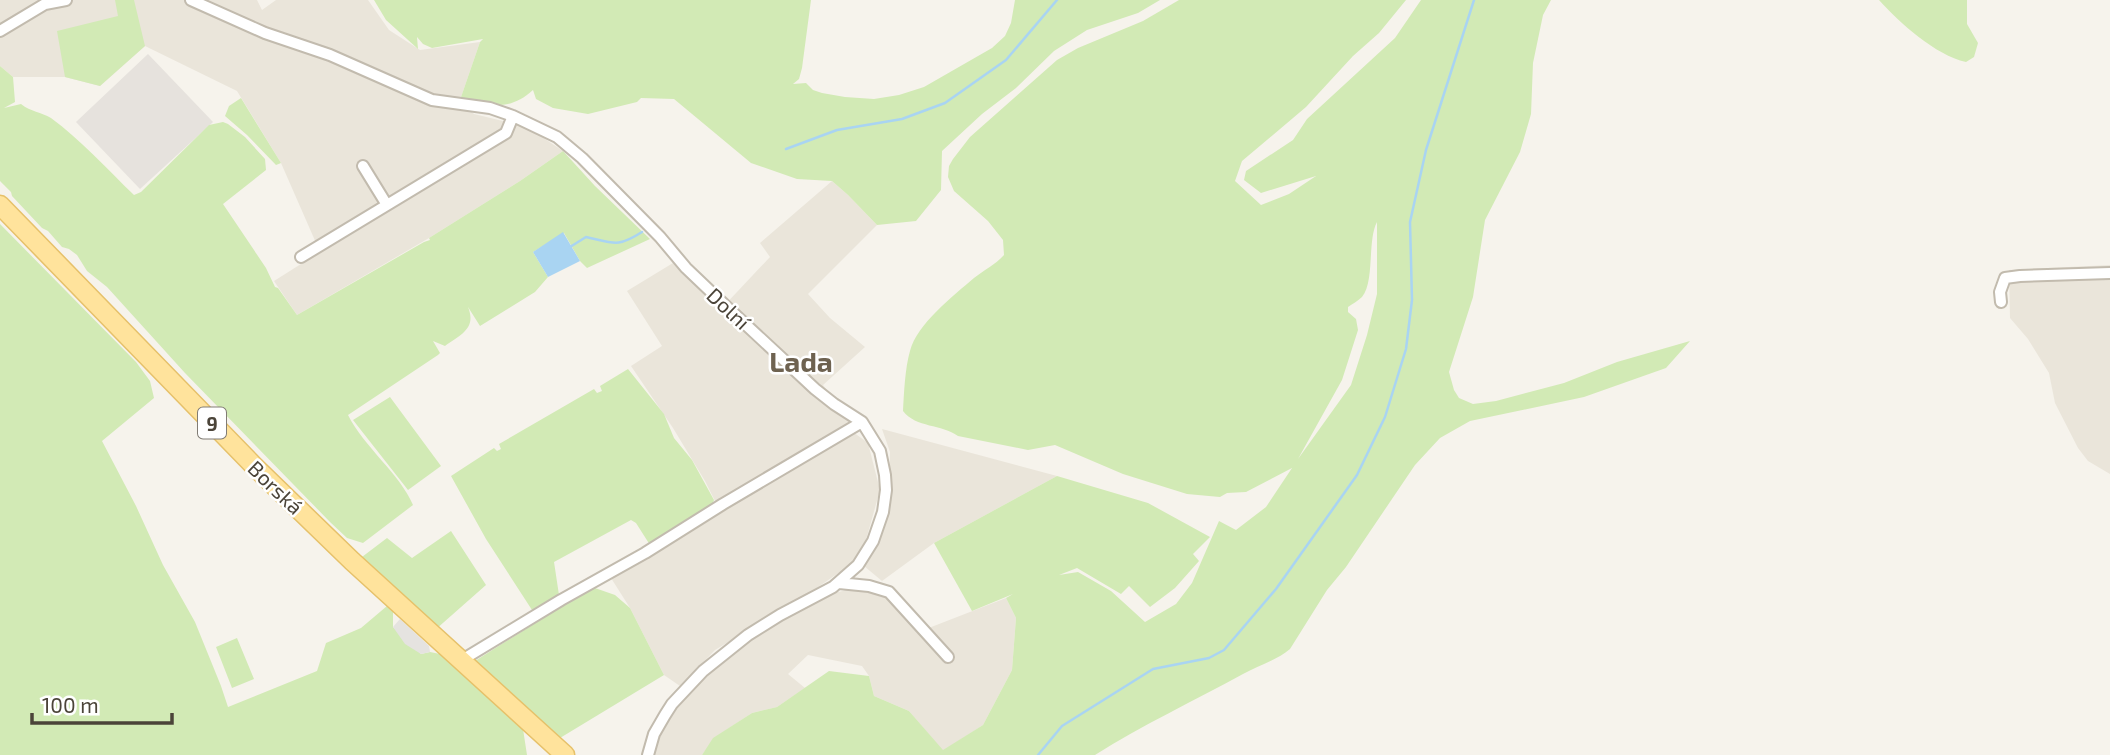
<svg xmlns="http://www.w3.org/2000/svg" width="2110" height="755" viewBox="0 0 2110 755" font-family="'Exo 2',sans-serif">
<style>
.residential{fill:#eae5da}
.industrial{fill:#e6e2dd}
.green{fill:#d2eab5;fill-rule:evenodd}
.parking{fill:#e5e3e0}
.water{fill:#a9d4f2}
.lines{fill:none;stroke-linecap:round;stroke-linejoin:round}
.stream{stroke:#a9d4f2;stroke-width:2.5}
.minor-casing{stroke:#c2bbae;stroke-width:14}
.primary-casing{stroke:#e6c16a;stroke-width:21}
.minor{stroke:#fff;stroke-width:10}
.primary{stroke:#ffe39c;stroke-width:18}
.labels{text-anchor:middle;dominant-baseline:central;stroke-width:5;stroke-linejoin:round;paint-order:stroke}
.shield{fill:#fff;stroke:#817c74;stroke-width:2}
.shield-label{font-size:19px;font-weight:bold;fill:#4b4439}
.street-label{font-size:21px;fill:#4b4439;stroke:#fff}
.district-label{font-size:28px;font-weight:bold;fill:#6e6250;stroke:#fff}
</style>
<rect width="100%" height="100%" fill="#f6f3ec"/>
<!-- residential -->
<path class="residential" d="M0 0H257L262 10 276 0H368L389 30 420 50 480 42 460 100 474 114 527 127 563 151 520 181 429 238 297 315 274 281 320 252 281 163 237 91 145 46 100 86 65 77H13L0 66Z
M832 181 848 195 877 225 808 294 830 318 865 347 823 385 851 424 715 501 705 481 673 428 631 366 662 346 627 291 673 263 721 309 770 257 760 243Z
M2110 265V474L2088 461 2078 448 2055 403 2049 373 2028 339 2010 318 2009 270Z
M882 429 1057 476 934 543 882 581 864 566 889 506 890 452Z
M853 432 868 443 880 490 864 547 850 565 808 594 715 650 680 686 664 675 630 608 611 578 714 514Z
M855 588 882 593 921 631 1006 598 1016 618 1012 670 983 725 943 751 909 711 874 696 869 676 862 666 808 655 788 674 805 688 777 707 752 713 714 738 702 755H655V745L669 718 687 695 730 652 826 595Z"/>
<!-- industrial -->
<path class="industrial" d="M148 54 213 122 140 189 76 122Z"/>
<!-- green -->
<path class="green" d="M115 0H134L145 46 100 86 65 77 57 31 118 16Z
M374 0H811L802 68 799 79 793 84 806 83 813 90 822 93 845 97 874 99 899 95 924 87 992 48 1005 36 1011 23 1015 0H1160L1138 13 1087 30 1054 51 1016 88 982 114 942 151 941 190 916 221 877 225 848 195 832 181 797 179 751 163 674 99 641 98 637 102 588 114 553 108 536 99 533 90C509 112 489 105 460 100L480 42 483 39 432 48 423 44 417 37 418 49 386 20Z
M1179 0H1406L1379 33 1353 56 1306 107 1242 161 1235 181 1261 205 1289 194 1316 176 1261 193 1244 180 1246 171 1293 140 1307 119 1395 38 1421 0H1551L1543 15 1533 63 1531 114 1520 152 1485 220 1473 297 1449 372 1454 390 1459 398 1473 404 1496 401 1564 383 1617 362 1690 341 1666 368 1584 397 1470 421 1440 438 1415 465 1346 567 1327 590 1290 649C1277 660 1258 666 1243 674 1194 701 1142 725 1095 755H702L713 738 752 713 777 707 829 671 869 676 874 696 909 711 943 750 983 725 1012 670 1016 618 1006 598 1013 594 972 611 934 543 1057 476 1148 503 1210 537 1193 554 1199 561 1175 588 1150 607 1129 586 1121 594 1077 568 1059 575 1078 572 1111 591 1145 622 1176 604 1192 583 1219 521 1236 530 1266 507 1292 468 1246 492 1227 493 1220 497 1187 494 1123 474 1055 445 1028 450 958 436C942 424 916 428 903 411 904 393 905 368 910 351 917 324 953 296 974 278 984 270 995 265 1004 255L1003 240 988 221 954 191 948 177 949 166 953 159 970 137 1057 60 1078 48 1143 21ZM1377 222V294L1367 335 1351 385 1298 459 1342 380 1358 330 1356 319 1348 312V307C1352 304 1358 301 1362 297 1375 281 1367 241 1377 222Z
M1879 0H1967V24L1978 43 1974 57 1966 62C1935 55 1900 23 1879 0Z
M0 66 13 77 15 102 4 108 21 104C31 112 41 112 51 118 81 140 107 169 134 195L141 192 209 125 223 122 228 124 245 137 265 159 266 170 223 204 266 268 275 287 278 288 297 315 424 242 430 240 429 238 520 181 563 151 595 186 650 239 587 268 580 261 564 233 533 252 548 277 535 292 480 326 468 307C477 329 460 335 445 346L433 341 440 353 438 355 348 415C364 447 400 474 413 505L363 543 347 538 330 522 185 373 107 287 87 271 77 255 69 249 62 247 48 231 42 228 12 196 11 192 0 181Z
M241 98 281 163 276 165 247 135 225 116 229 106Z
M0 224 136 362 150 381 154 398 102 441 136 506 163 565 195 622 221 686 228 707 317 671 326 643 361 628 387 606 393 610V627L421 654 430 652 440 654 523 729 527 755H0Z
M628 369 664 414 674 438 692 460 714 500 712 506 666 535 660 536 659 539 650 545 636 523 631 520 554 562 559 595 532 610 486 539 451 476 494 448 497 451 501 449 499 444 594 389 597 393 602 391 600 386Z
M390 397 441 466 408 490 353 420Z
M451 531 486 585 435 630 358 560 387 538 412 558Z
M592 587 615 595 630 608 664 675 560 738 475 661Z
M237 638 254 679 232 688 216 647Z"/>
<!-- parking -->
<path class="parking" d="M400 619 429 646 430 652 421 654 405 644 393 627Z"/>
<!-- water -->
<path class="water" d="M563 232 580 261 548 277 533 252Z"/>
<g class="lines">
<!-- stream -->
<path class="stream" d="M786 149 837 130 902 119 945 103 1006 60 1057 0
M570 247 586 237C614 243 617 248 642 232
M1038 755 1062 726 1153 669 1209 658 1224 650 1276 589 1357 475 1385 417 1406 349 1412 300 1410 222 1426 150 1474 0"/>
<defs>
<path id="minor" d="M191 0 265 33 330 55 432 100 490 108 513 116 557 137 582 158 660 237 686 268 729 309 815 389 834 404 862 422 880 451 885 475 886 490 883 512 873 541 858 565 833 587 780 615 748 635 703 671 672 704 665 715 654 734 648 755
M0 31 45 4 66 0
M363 166 387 205
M301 257 506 133 513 116
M2001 302 2000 292 2005 278 2020 276 2110 273
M839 583 869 586 889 592 948 657
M462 660 561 600 645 553 723 504 862 422"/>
<path id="primary" d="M0 205 255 467 352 561 565 755"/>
</defs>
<!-- minor casing -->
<use href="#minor" class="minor-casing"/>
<!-- primary casing -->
<use href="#primary" class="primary-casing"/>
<!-- minor -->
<use href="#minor" class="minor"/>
<!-- primary -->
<use href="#primary" class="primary"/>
</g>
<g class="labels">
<!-- shield labels -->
<rect class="shield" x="198" y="407.5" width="28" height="31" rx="5"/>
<g class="shield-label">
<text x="212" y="423">9</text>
</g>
<!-- street labels -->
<g class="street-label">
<text transform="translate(729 308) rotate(43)">Dolní</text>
<text transform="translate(276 487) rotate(44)">Borská</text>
</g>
<!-- district labels -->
<g class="district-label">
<text x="801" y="361">Lada</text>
</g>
</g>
<!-- scale -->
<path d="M32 713v10h140v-10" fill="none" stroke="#4b4439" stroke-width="3.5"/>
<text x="42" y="713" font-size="21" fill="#4b4439" stroke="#ffffff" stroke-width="5" paint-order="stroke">100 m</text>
</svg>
